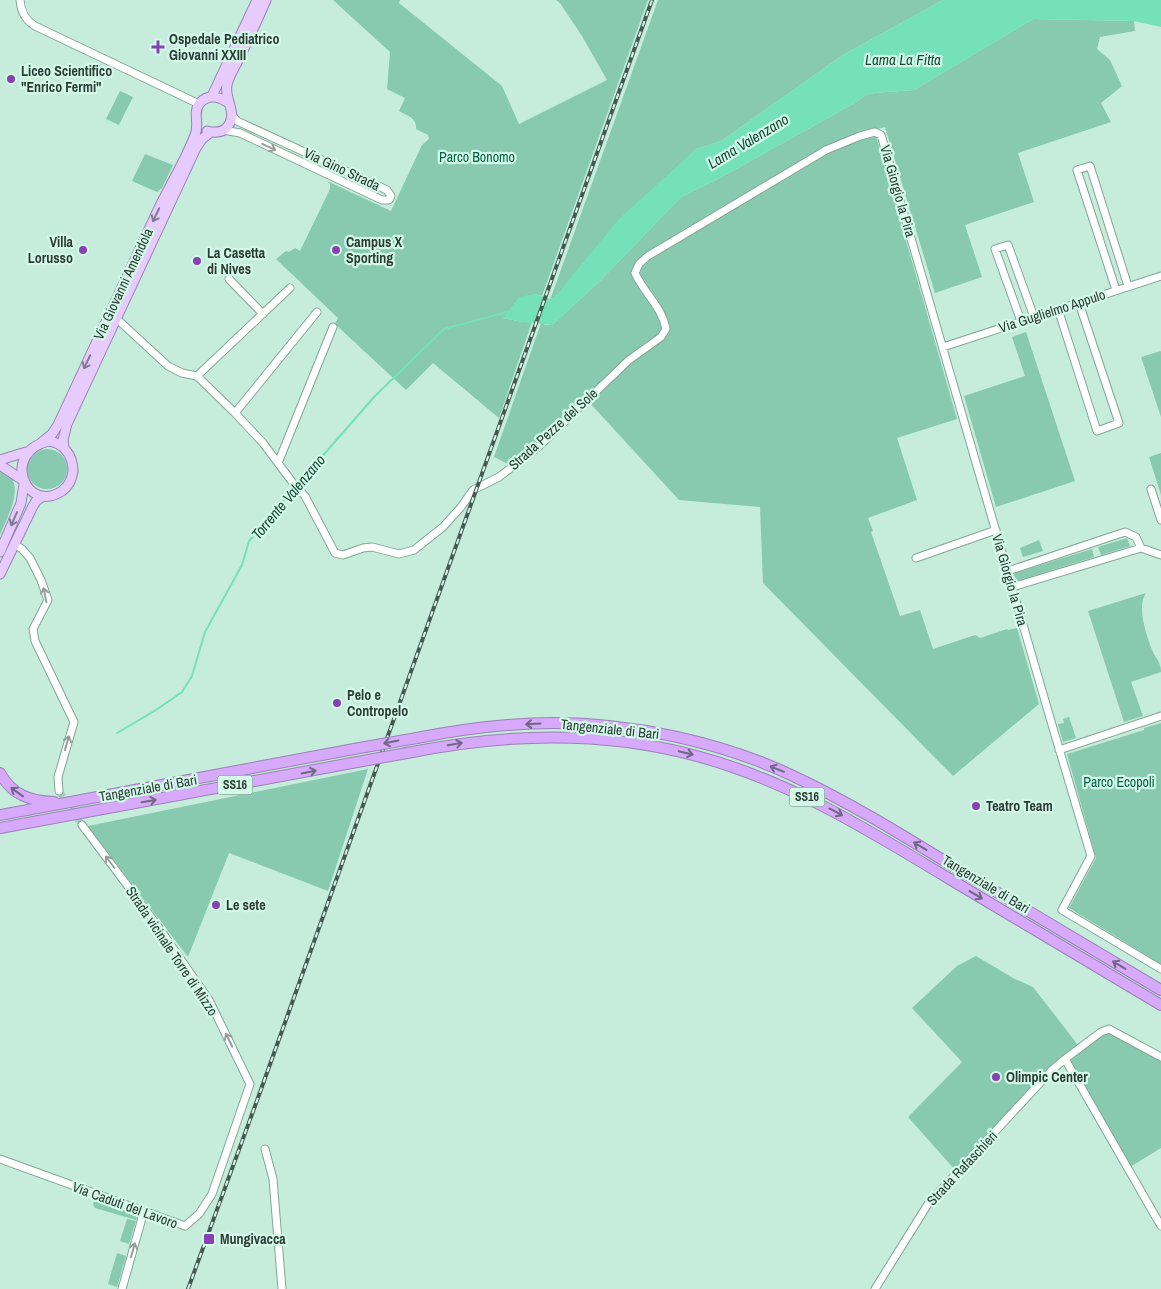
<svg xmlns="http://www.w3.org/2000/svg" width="1161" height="1289" viewBox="0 0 1161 1289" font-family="'Archivo Narrow',sans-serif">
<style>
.green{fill:#87cab0}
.water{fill:#75e1ba}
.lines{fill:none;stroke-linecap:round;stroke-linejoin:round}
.stream{stroke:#75e1ba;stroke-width:2}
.minor-tunnel{stroke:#a7c9bb;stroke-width:7;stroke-dasharray:7 3.5;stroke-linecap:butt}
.minor-casing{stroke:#82a697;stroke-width:9}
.major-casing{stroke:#9b82b5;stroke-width:11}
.highway-casing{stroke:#9b82b5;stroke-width:12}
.minor{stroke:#fff;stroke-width:7}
.major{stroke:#e7cbfc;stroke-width:9}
.highway{stroke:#d7a9fa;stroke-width:10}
.rail-casing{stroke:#465952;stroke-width:4}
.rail{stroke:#d3f9e9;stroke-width:2;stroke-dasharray:5.5;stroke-linecap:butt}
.highway-bridge-casing{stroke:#9b82b5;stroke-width:12;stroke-linecap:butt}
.highway-bridge{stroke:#d7a9fa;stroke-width:10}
.oneway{stroke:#969d9a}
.oneway2{stroke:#807c8f}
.oneway3{stroke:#706784}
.poi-dot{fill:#8841b4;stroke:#d3f9e9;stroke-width:2}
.labels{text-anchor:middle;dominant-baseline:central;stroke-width:4.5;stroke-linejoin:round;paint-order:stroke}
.shield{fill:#d3f9e9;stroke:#5e746b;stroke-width:1}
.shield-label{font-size:12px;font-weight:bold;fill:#2c3b35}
.poi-label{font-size:14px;font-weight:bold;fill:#2c3b35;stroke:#d3f9e9;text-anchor:start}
.park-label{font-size:14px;fill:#036048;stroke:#d3f9e9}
.street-label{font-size:14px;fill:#2c3b35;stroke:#d3f9e9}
.water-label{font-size:15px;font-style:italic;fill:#194838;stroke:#d3f9e9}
</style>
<rect width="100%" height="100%" fill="#c6ecdc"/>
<!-- green -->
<path class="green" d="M333 0H400L399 3 502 86 519 124 607 80 582 36 560 3 556 0H648L542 296 535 294 503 318 522 322H532L499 418 433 363 406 390 335 324 338 318 276 259 286 251 289 252 295 248 300 251 330 189V184L327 181 391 211 422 145 429 139 428 135 416 129C417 118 408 116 399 111L405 98 387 89 390 52Z
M658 0H943L843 55 721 141 696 149 555 297 550 300Z
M1033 19 1134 21 1135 31 1100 37 1097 49 1110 60 1122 86 1101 103 1111 122 1018 153 1034 202 965 225 982 277 935 293 885 127 862 133 649 252 634 276 637 283 661 318 663 331 533 448 510 465 494 457 541 323 546 325H552L600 281 681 197 718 179 853 104 866 95 874 93 914 90Z
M120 91 133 97 119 125 106 119Z
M875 136 877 139 957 419 897 438 917 500 868 518 873 531 871 532 900 616 920 610 933 649 975 635 980 638 1007 629 1008 630 1017 628 1039 704 953 776 763 583 760 507 679 500 588 401 624 367 668 331 669 323 666 315 641 281C639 272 640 268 646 261L827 152 851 141Z
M145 154 173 165 162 188 157 192 132 181Z
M1026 332 1075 481 996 507 964 396 1025 376 1012 337Z
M1161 351V417L1141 357Z
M27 469a20 20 0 1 1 40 0a20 20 0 1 1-40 0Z
M1161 453V495L1149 457Z
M0 469C29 481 8 515 0 535Z
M1127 538 1130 546 1101 555 1098 547Z
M1039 540 1043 551 1023 557 1020 548Z
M1092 549 1094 557 1016 581 1014 573Z
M1146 593C1136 606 1147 639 1154 654 1158 661 1161 664 1161 672L1131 682 1143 716 1124 722 1088 611Z
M1069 717 1076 738 1063 742 1058 724 1064 723 1063 719Z
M1161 723V964L1069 908 1096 858 1067 754 1144 730V728Z
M368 769 328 891 229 853 188 957 88 826Z
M976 956 1013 978 1033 987 1081 1049 1105 1029 1161 1057V1148L1130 1167 1065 1054 1060 1058 956 1171 908 1117 962 1062 912 1008 957 966Z
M95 1200 138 1215 136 1220 95 1208 93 1204Z
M127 1219 136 1221 129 1244 120 1241Z
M117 1253 126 1256 117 1287 108 1284Z"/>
<!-- water -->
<path class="water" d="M943 0H1161V27L1133 21 1033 19 914 90 874 93 866 95 853 104 718 179 681 197 600 281 552 325 522 322 503 318 519 297 535 294 550 299 555 297 618 220 696 149 721 141 843 55Z"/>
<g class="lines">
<!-- stream -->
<path class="stream" d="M297 485 375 396 444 329 507 312
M117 733 156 710 182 692 192 676 205 632 242 565 249 541 294 489"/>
<!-- minor-tunnel -->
<path class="minor-tunnel" d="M59 791 82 825"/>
<defs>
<path id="minor" d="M20 0C21 12 25 20 35 26L199 104
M223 130 240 133 382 200H389L391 196 387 190 237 121 232 115
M229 279 263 314
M1116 290 1077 170 1090 166 1128 286
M1058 309 1097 431 1119 423 1079 303
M117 319 168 366 182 373 197 376 235 413 263 443 293 483 305 496 335 553 343 555 363 548 372 547 399 554 414 550 443 527 461 507 473 490 499 477 537 448 629 360 661 337 666 329C662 307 644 293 635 273L639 264 648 256 826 150 860 136 875 132 881 135 1050 718 1091 856 1062 910 1161 969
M1021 321 995 249 1008 245 1034 317
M943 347 1161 276
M197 376 290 288
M235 413 317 312
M278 463 333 327
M1151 489 1161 520
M14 544 22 549 30 558 41 580 48 600 33 629 35 641 74 722 58 777 59 791
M916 558 996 530
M1008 571 1125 532 1136 537 1141 548
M1012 587 1141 548 1161 555
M1059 750 1161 716
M1161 1057 1109 1029 1101 1032 1065 1059 1161 1226
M265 1149 273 1179 282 1289
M0 1159 185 1226 199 1214 212 1194 250 1084 209 1000 157 925 82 825
M122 1289 144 1211
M875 1289 928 1204 1052 1070 1065 1059"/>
<path id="major" d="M212 96 257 0
M207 131C215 133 223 133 228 126 238 113 224 99 227 85 229 75 236 65 240 57 249 38 258 19 266 0
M49 441C64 443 73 456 73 471 72 479 69 486 62 491 26 515 0 452 49 441Z
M42 442 52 434 58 425C91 353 125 282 158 210 170 185 185 161 195 135 200 124 192 112 200 103 208 94 218 96 227 102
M64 448 63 440 67 424 196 148 202 139 211 132
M0 460 26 452
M0 465 21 479
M0 552 21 503 24 484
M0 574 32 508 36 501 43 496"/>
<path id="highway" d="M417 738C462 729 508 723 554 723 632 723 721 742 791 775 847 801 899 833 951 865 1021 906 1091 948 1161 990
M407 753C501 734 599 730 693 755 786 779 867 829 948 878 1019 921 1090 963 1161 1005
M0 773C12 795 30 801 54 802
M0 815 365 747
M0 828 368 760"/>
</defs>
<!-- minor casing -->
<use href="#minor" class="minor-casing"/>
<!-- major casing -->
<use href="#major" class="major-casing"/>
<!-- highway casing -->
<use href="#highway" class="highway-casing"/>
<!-- minor -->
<use href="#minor" class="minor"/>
<!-- major -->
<use href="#major" class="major"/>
<!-- highway -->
<use href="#highway" class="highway"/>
<defs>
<path id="rail" d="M188 1289 259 1095 652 0"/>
</defs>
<!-- rail casing -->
<use href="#rail" class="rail-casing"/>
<!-- rail -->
<use href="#rail" class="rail"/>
<defs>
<path id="highway-bridge" d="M365 747 417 738
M368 760 407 753"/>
</defs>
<!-- highway-bridge casing -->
<use href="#highway-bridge" class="highway-bridge-casing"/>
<!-- highway-bridge -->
<use href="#highway-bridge" class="highway-bridge"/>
</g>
<!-- one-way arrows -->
<defs><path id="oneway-shaft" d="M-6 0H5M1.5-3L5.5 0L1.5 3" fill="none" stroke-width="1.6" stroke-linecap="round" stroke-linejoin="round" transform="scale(1.25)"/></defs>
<g class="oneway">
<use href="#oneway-shaft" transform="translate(269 147) rotate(25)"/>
<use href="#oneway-shaft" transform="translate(45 595) rotate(-101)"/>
<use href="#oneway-shaft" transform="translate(67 743) rotate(-74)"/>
<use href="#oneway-shaft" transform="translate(110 862) rotate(-127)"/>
<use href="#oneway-shaft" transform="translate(229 1040) rotate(-116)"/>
<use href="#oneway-shaft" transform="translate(133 1250) rotate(-74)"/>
</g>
<g class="oneway2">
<use href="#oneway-shaft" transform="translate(156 215) rotate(115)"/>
<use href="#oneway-shaft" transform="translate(87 362) rotate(115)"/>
<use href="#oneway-shaft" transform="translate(14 519) rotate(114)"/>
</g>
<g class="oneway3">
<use href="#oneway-shaft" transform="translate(533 724) rotate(177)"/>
<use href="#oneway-shaft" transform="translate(391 742) rotate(169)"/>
<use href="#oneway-shaft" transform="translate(455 744) rotate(-9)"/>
<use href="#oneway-shaft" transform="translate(686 753) rotate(13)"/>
<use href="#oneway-shaft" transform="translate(777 769) rotate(-158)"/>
<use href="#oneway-shaft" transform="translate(309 772) rotate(-11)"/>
<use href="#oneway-shaft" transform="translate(17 792) rotate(-144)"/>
<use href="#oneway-shaft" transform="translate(149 801) rotate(-10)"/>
<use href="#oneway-shaft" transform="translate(836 812) rotate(28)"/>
<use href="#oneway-shaft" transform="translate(920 846) rotate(-149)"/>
<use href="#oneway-shaft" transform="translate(976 895) rotate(31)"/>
<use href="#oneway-shaft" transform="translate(1119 965) rotate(-149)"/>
</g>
<!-- markers -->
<g class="poi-dot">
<path d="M155.5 39.5h5v5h5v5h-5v5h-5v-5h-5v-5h5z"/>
<circle cx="11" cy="79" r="5"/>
<circle cx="83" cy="250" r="5"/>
<circle cx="336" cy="250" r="5"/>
<circle cx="197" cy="261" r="5"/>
<circle cx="337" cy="703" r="5"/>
<circle cx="976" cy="806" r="5"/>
<circle cx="216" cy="905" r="5"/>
<circle cx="996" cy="1077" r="5"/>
<rect x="203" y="1233" width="12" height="12" rx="2.5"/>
</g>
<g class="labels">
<!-- shield labels -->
<g class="shield">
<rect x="217.5" y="775.5" width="35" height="19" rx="4"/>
<rect x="789.5" y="787.5" width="35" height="19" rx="4"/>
</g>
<g class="shield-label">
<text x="235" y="785">SS16</text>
<text x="807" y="797">SS16</text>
</g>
<!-- poi labels -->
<g class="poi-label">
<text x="169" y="39">Ospedale Pediatrico<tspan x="169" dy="16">Giovanni XXIII</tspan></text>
<text x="21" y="71">Liceo Scientifico<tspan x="21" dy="16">"Enrico Fermi"</tspan></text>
<text x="73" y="242" text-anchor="end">Villa<tspan x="73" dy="16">Lorusso</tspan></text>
<text x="346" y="242">Campus X<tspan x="346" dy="16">Sporting</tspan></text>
<text x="207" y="253">La Casetta<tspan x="207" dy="16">di Nives</tspan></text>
<text x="347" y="695">Pelo e<tspan x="347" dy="16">Contropelo</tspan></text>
<text x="986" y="806">Teatro Team</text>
<text x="226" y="905">Le sete</text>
<text x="1006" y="1077">Olimpic Center</text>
<text x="220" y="1239">Mungivacca</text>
</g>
<!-- park labels -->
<g class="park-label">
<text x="477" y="157">Parco Bonomo</text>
<text x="1119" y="782">Parco Ecopoli</text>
</g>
<!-- street labels -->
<g class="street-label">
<text transform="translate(342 169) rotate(25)">Via Gino Strada</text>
<text transform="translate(898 191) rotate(74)">Via Giorgio la Pira</text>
<text transform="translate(123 284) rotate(-65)">Via Giovanni Amendola</text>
<text transform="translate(1052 311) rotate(-18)">Via Guglielmo Appulo</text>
<text transform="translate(553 429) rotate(-42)">Strada Pezze del Sole</text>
<text transform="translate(1010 580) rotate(74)">Via Giorgio la Pira</text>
<text transform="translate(610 729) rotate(6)">Tangenziale di Bari</text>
<text transform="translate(148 788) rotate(-10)">Tangenziale di Bari</text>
<text transform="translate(986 884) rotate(31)">Tangenziale di Bari</text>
<text transform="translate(172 951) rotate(56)">Strada vicinale Torre di Mizzo</text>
<text transform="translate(962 1168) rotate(-47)">Strada Rafaschieri</text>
<text transform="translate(125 1205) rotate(20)">Via Caduti del Lavoro</text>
</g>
<!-- water labels -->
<g class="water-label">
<text x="903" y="59">Lama La Fitta</text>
<text transform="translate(748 141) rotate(-31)">Lama Valenzano</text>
<text transform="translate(288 497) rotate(-50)">Torrente Valenzano</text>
</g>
</g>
</svg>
